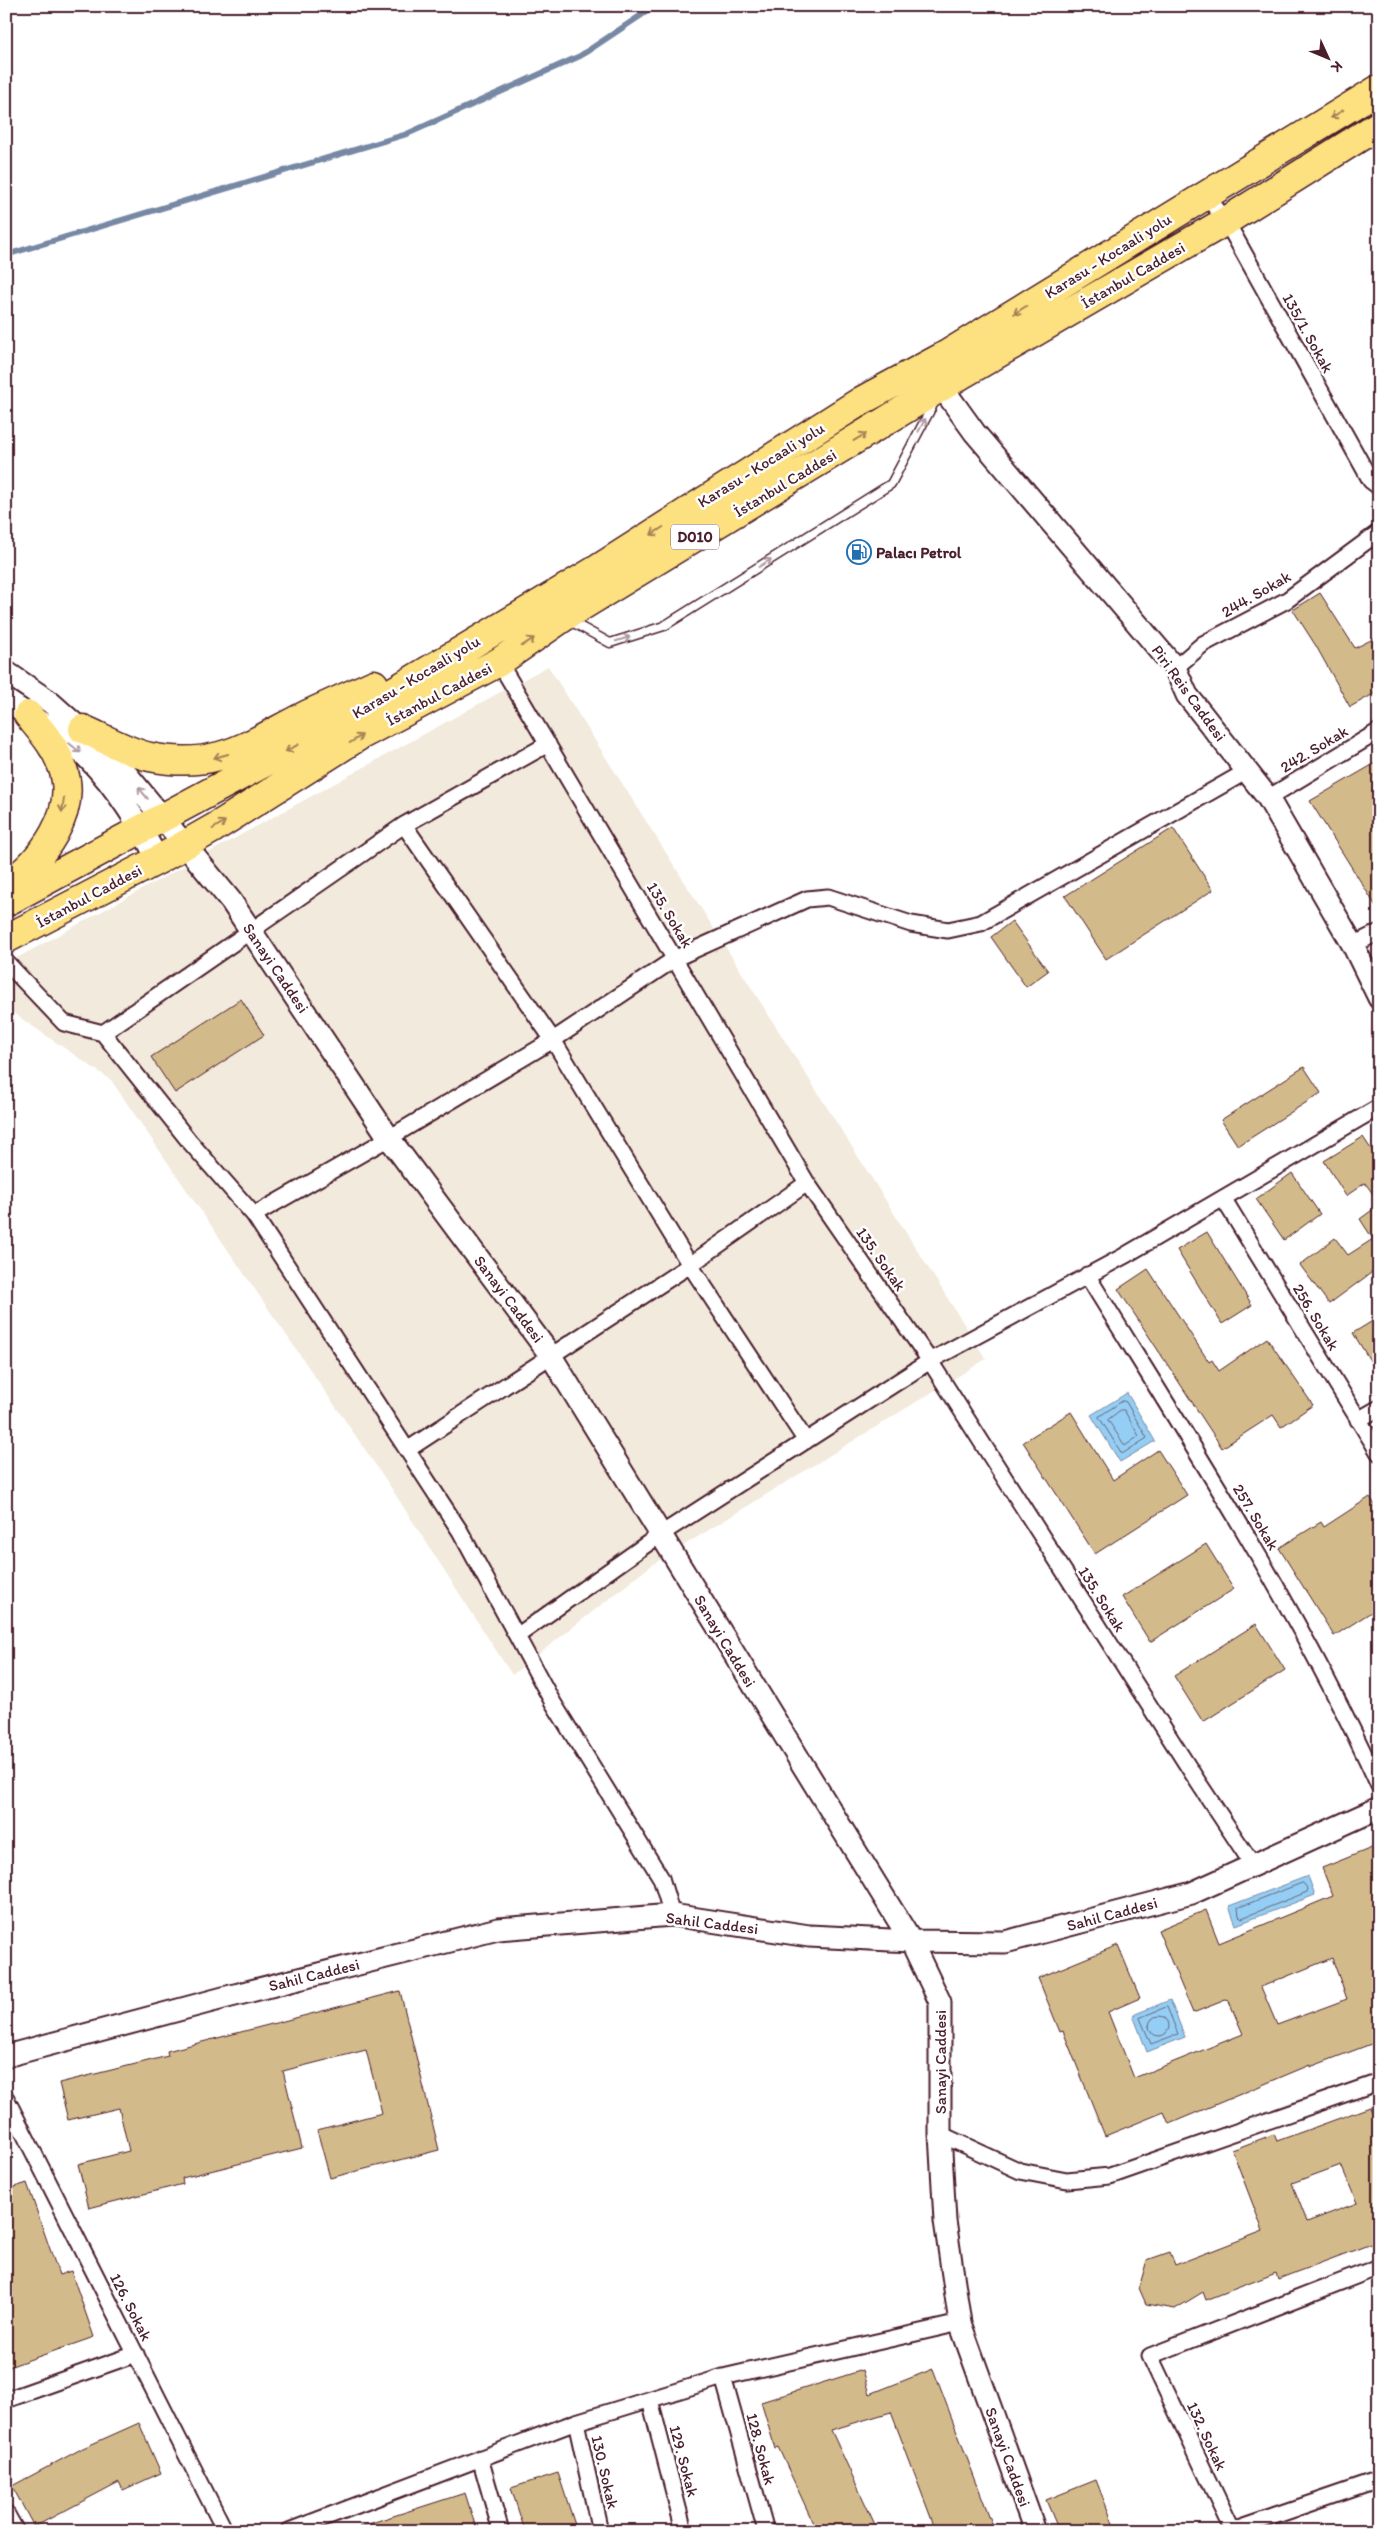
<svg xmlns="http://www.w3.org/2000/svg" width="1385" height="2537" viewBox="0 0 1385 2537" font-family="Itim,sans-serif">
<style>
.built{fill:#f2eadc}
.water{fill:#95cef4;stroke:#7788a4}
.lines{fill:none;stroke-linecap:round;stroke-linejoin:round}
.shore{stroke:#68657b;stroke-width:1}
.stream{stroke:#7788a4;stroke-width:6}
.building{fill:#d3ba8a;stroke:#4a1f2b;fill-rule:evenodd}
.lane-casing{stroke:#4a1f2b;stroke-width:11}
.street-casing{stroke:#4a1f2b;stroke-width:19}
.secondary-casing{stroke:#4a1f2b;stroke-width:25}
.highway-casing{stroke:#4a1f2b;stroke-width:31}
.lane{stroke:#fff;stroke-width:8}
.street{stroke:#fff;stroke-width:15}
.secondary{stroke:#fff;stroke-width:21}
.highway{stroke:#fde080;stroke-width:28}
.oneway{stroke:#a48056}
.oneway2{stroke:#ae9aa0}
.labels{text-anchor:middle;dominant-baseline:central;stroke-width:5;stroke-linejoin:round;paint-order:stroke}
.shield{fill:#fff;stroke:#80626b;stroke-width:1}
.shield-label{font-size:15px;font-weight:bold;fill:#4a1f2b}
.street-label{font-size:16px;fill:#4a1f2b;stroke:#fff}
.poi-label{font-size:16px;font-weight:bold;fill:#4a1f2b;stroke:#fff;text-anchor:start}
</style>
<rect width="100%" height="100%" fill="#fff"/>
<filter id="ink" filterUnits="userSpaceOnUse"><feTurbulence type="fractalNoise" baseFrequency=".02" numOctaves="2"/><feDisplacementMap in="SourceGraphic" scale="10" xChannelSelector="R" yChannelSelector="G"/><feConvolveMatrix kernelMatrix="1 2 1 2 8 2 1 2 1" color-interpolation-filters="sRGB"/></filter>
<g filter="url(#ink)">
<!-- built -->
<path class="built" d="M548 666 986 1359 652 1565 512 1675 386 1480 111 1080 6 1008V964Z"/>
<!-- water -->
<path class="water" d="M1127 1393 1155 1441 1120 1462 1091 1415Z
M1308 1876 1315 1895 1236 1925 1229 1906Z
M1170 2000 1185 2037 1147 2052 1133 2015Z"/>
<g class="lines">
<!-- shore -->
<path class="shore" d="M1123 1401 1126 1402 1147 1438 1122 1454 1099 1417Z
M1121 1410H1124L1139 1436 1125 1446 1108 1420Z
M1303 1883 1308 1889 1307 1892 1242 1918 1239 1916 1238 1908Z
M1167 2007 1178 2034 1151 2044 1140 2018Z
M1149 2026a10 10 0 1 1 20 0a10 10 0 1 1-20 0Z"/>
<!-- stream -->
<path class="stream" d="M6 255 407 134 580 56 655 6"/>
</g>
<!-- building -->
<path class="building" d="M1320 593 1355 648 1379 636V691L1350 707 1316 646 1293 610Z
M1379 761V911L1310 801Z
M1173 828 1213 890 1106 959 1065 896Z
M1012 921 1048 971 1026 987 991 937Z
M241 999 264 1035 175 1093 151 1057Z
M1304 1067 1321 1093 1238 1146 1221 1120Z
M1363 1137 1379 1161V1202L1365 1183 1346 1196 1324 1161Z
M1292 1173 1320 1214 1284 1240 1256 1199Z
M1379 1205V1267L1329 1304 1300 1265 1335 1238 1348 1255 1373 1239 1360 1219Z
M1207 1232 1252 1305 1222 1324 1177 1250Z
M1148 1269 1209 1362 1212 1360 1219 1371 1267 1338 1313 1405 1281 1427 1273 1415 1222 1448 1118 1289Z
M1379 1317V1375L1353 1333Z
M1071 1412 1113 1480 1158 1450 1187 1495 1095 1554 1023 1442Z
M1370 1497 1379 1511V1607L1334 1636 1279 1548 1321 1522 1324 1527Z
M1206 1544 1234 1589 1150 1642 1122 1597Z
M1256 1624 1285 1670 1203 1722 1174 1676Z
M1379 1845V2041L1310 2067V2065L1169 2124 1164 2112 1105 2136 1063 2031 1060 2032 1038 1978 1118 1945 1140 1998 1108 2012 1134 2078 1243 2034 1228 1999 1193 2013 1158 1930 1206 1910 1219 1943 1333 1896 1322 1868ZM1332 1958 1347 1999 1277 2025 1261 1987Z
M400 1991 439 2150 330 2178 317 2130 382 2113 366 2050 283 2071 302 2148 182 2178 183 2184 89 2208 78 2164 129 2151 119 2108 68 2120 59 2083 168 2056 167 2051Z
M1370 2107 1379 2131V2241L1278 2279 1276 2273 1206 2300 1203 2292 1175 2309 1146 2304 1139 2288 1147 2260 1170 2252 1175 2265 1263 2231 1232 2150 1274 2134 1277 2141ZM1341 2165 1357 2203 1307 2222 1292 2183Z
M27 2183 59 2275 71 2271 94 2337 6 2368V2190Z
M933 2369 995 2531H936L891 2412 831 2430 878 2531H817L778 2447 775 2448 761 2402 863 2370 870 2394Z
M139 2423 161 2473 123 2490 119 2482 34 2527 12 2486 83 2448Z
M558 2473 577 2531H525L511 2488Z
M1096 2480 1116 2531H1059L1046 2500Z
M465 2493 477 2531H360L359 2527Z"/>
<g class="lines">
<defs>
<path id="lane" d="M570 621 610 643 664 626 891 484 935 401"/>
<path id="street" d="M1206 195 1226 221 1371 481 1379 487
M499 662 807 1183 930 1361 1198 1782 1253 1865
M1175 668 1203 644 1287 600 1379 532
M1268 798 1379 731
M404 825 553 1040 690 1265 806 1441
M1353 945 1379 932
M6 962 64 1023 103 1033 189 1141 254 1215 460 1531 552 1701 661 1878 672 1915
M103 1033 404 825 548 744
M1223 1198 1379 1453
M254 1215 389 1138 553 1040 676 958 807 899 828 897 911 924 948 930 981 923 1247 771
M1087 1275C1190 1442 1297 1606 1379 1786
M1358 1420 1379 1408
M407 1450 690 1265 807 1183
M517 1636 661 1534 930 1361 1124 1256 1379 1107
M6 2098 225 2531
M940 2134 1020 2171 1067 2180 1110 2176 1379 2082
M723 2377 766 2531
M6 2400 136 2354
M650 2400 684 2531
M576 2422 600 2531
M480 2458 501 2531
M6 2513 16 2531
M289 2531 576 2422 723 2377 960 2323
M1230 2531 1379 2480
M1233 2531 1150 2356 1379 2267"/>
<path id="secondary" d="M934 376 975 433 1175 668 1187 695 1268 798 1353 945 1379 998
M6 672 50 702 115 760 231 901 389 1138 551 1356 911 1941 940 2002V2134L945 2221 960 2323 1035 2531
M6 700C29 716 56 730 77 748 111 778 137 820 158 860
M6 2056 227 1997 498 1929 672 1915 809 1936 911 1941 1005 1942 1192 1893 1379 1808"/>
<path id="highway" d="M83 729C104 738 127 752 150 757 219 771 250 743 308 714 330 704 352 694 374 684
M6 886C41 861 80 812 62 766 55 746 41 731 28 715
M6 902 357 713 596 570 861 401 946 355 1379 89
M6 939 158 860 214 828 361 735 499 662 564 617 961 375 1226 221 1379 125"/>
</defs>
<!-- lane casing -->
<use href="#lane" class="lane-casing"/>
<!-- street casing -->
<use href="#street" class="street-casing"/>
<!-- secondary casing -->
<use href="#secondary" class="secondary-casing"/>
<!-- highway casing -->
<use href="#highway" class="highway-casing"/>
<!-- lane -->
<use href="#lane" class="lane"/>
<!-- street -->
<use href="#street" class="street"/>
<!-- secondary -->
<use href="#secondary" class="secondary"/>
<!-- highway -->
<use href="#highway" class="highway"/>
</g>
<!-- one-way arrows -->
<defs><path id="oneway-shaft" d="M-6 0H5M1.5-3L5.5 0L1.5 3" fill="none" stroke-width="1.6" stroke-linecap="round" stroke-linejoin="round" transform="scale(1.25)"/></defs>
<g class="oneway">
<use href="#oneway-shaft" transform="translate(1337 114) rotate(148)"/>
<use href="#oneway-shaft" transform="translate(1020 310) rotate(148)"/>
<use href="#oneway-shaft" transform="translate(860 437) rotate(-31)"/>
<use href="#oneway-shaft" transform="translate(657 531) rotate(148)"/>
<use href="#oneway-shaft" transform="translate(528 642) rotate(-34)"/>
<use href="#oneway-shaft" transform="translate(356 739) rotate(-32)"/>
<use href="#oneway-shaft" transform="translate(292 748) rotate(151)"/>
<use href="#oneway-shaft" transform="translate(221 756) rotate(164)"/>
<use href="#oneway-shaft" transform="translate(63 805) rotate(98)"/>
<use href="#oneway-shaft" transform="translate(219 825) rotate(-32)"/>
</g>
<g class="oneway2">
<use href="#oneway-shaft" transform="translate(922 425) rotate(-62)"/>
<use href="#oneway-shaft" transform="translate(765 563) rotate(-32)"/>
<use href="#oneway-shaft" transform="translate(623 639) rotate(-17)"/>
<use href="#oneway-shaft" transform="translate(75 748) rotate(39)"/>
<use href="#oneway-shaft" transform="translate(143 793) rotate(-130)"/>
</g>
</g>
<!-- icons -->
<defs>
<symbol id="fuel-ring" viewBox="-11 -11 22 22"><circle r="9.5" fill="#fff" stroke="#1f6fb2" stroke-width="1.5"/><path d="M-5.5-6h7V0h2V4h1.3V-2.5L3-4.5l.8-.8L6-3V5H2.5V1h-1V6h-7ZM-4.2-4.7v3.2H.2V-4.7Z" fill="#1f6fb2"/></symbol>
</defs>
<g fill-rule="evenodd">
<use href="#fuel-ring" x="845" y="538" width="28" height="28"/>
</g>
<g class="labels">
<!-- shield labels -->
<rect class="shield" x="671" y="524.5" width="48" height="25" rx="4"/>
<g class="shield-label">
<text x="695" y="537">D010</text>
</g>
<!-- street labels -->
<g class="street-label">
<text transform="translate(1108 256) rotate(-32)">Karasu - Kocaali yolu</text>
<text transform="translate(1133 275) rotate(-30)">İstanbul Caddesi</text>
<text transform="translate(1308 333) rotate(61)">135/1. Sokak</text>
<text transform="translate(761 465) rotate(-32)">Karasu - Kocaali yolu</text>
<text transform="translate(785 483) rotate(-31)">İstanbul Caddesi</text>
<text transform="translate(1256 594) rotate(-30)">244. Sokak</text>
<text transform="translate(416 677) rotate(-31)">Karasu - Kocaali yolu</text>
<text transform="translate(1189 693) rotate(54)">Piri Reis Caddesi</text>
<text transform="translate(439 694) rotate(-28)">İstanbul Caddesi</text>
<text transform="translate(1314 749) rotate(-31)">242. Sokak</text>
<text transform="translate(89 896) rotate(-28)">İstanbul Caddesi</text>
<text transform="translate(670 915) rotate(59)">135. Sokak</text>
<text transform="translate(276 968) rotate(56)">Sanayi Caddesi</text>
<text transform="translate(881 1259) rotate(55)">135. Sokak</text>
<text transform="translate(509 1299) rotate(53)">Sanayi Caddesi</text>
<text transform="translate(1316 1317) rotate(59)">256. Sokak</text>
<text transform="translate(1256 1517) rotate(59)">257. Sokak</text>
<text transform="translate(1102 1599) rotate(58)">135. Sokak</text>
<text transform="translate(725 1641) rotate(59)">Sanayi Caddesi</text>
<text transform="translate(1112 1914) rotate(-15)">Sahil Caddesi</text>
<text transform="translate(712 1923) rotate(7)">Sahil Caddesi</text>
<text transform="translate(314 1975) rotate(-14)">Sahil Caddesi</text>
<text transform="translate(940 2062) rotate(-90)">Sanayi Caddesi</text>
<text transform="translate(131 2307) rotate(63)">126. Sokak</text>
<text transform="translate(1207 2436) rotate(65)">132. Sokak</text>
<text transform="translate(761 2449) rotate(75)">128. Sokak</text>
<text transform="translate(1008 2457) rotate(70)">Sanayi Caddesi</text>
<text transform="translate(684 2461) rotate(75)">129. Sokak</text>
<text transform="translate(605 2472) rotate(77)">130. Sokak</text>
</g>
<!-- poi labels -->
<g class="poi-label">
<text x="876" y="552">Palacı Petrol</text>
</g>
</g>
<!-- margin -->
<rect width="1385" height="2537" fill="none" stroke="#fff" stroke-width="25"/>
<rect x="12" y="12" width="1360" height="2512" fill="none" stroke="#4a1f2b" stroke-width="2" filter="url(#ink)"/>
<!-- north arrow -->
<g transform="translate(1328 58) rotate(134)" stroke="#ffffff" stroke-width="4" paint-order="stroke">
<path d="M0-4L9 19L0 12L-9 19Z" fill="#4a1f2b"/>
<text y="-8" font-size="14" font-weight="bold" text-anchor="middle" fill="#4a1f2b">K</text>
</g>
</svg>
